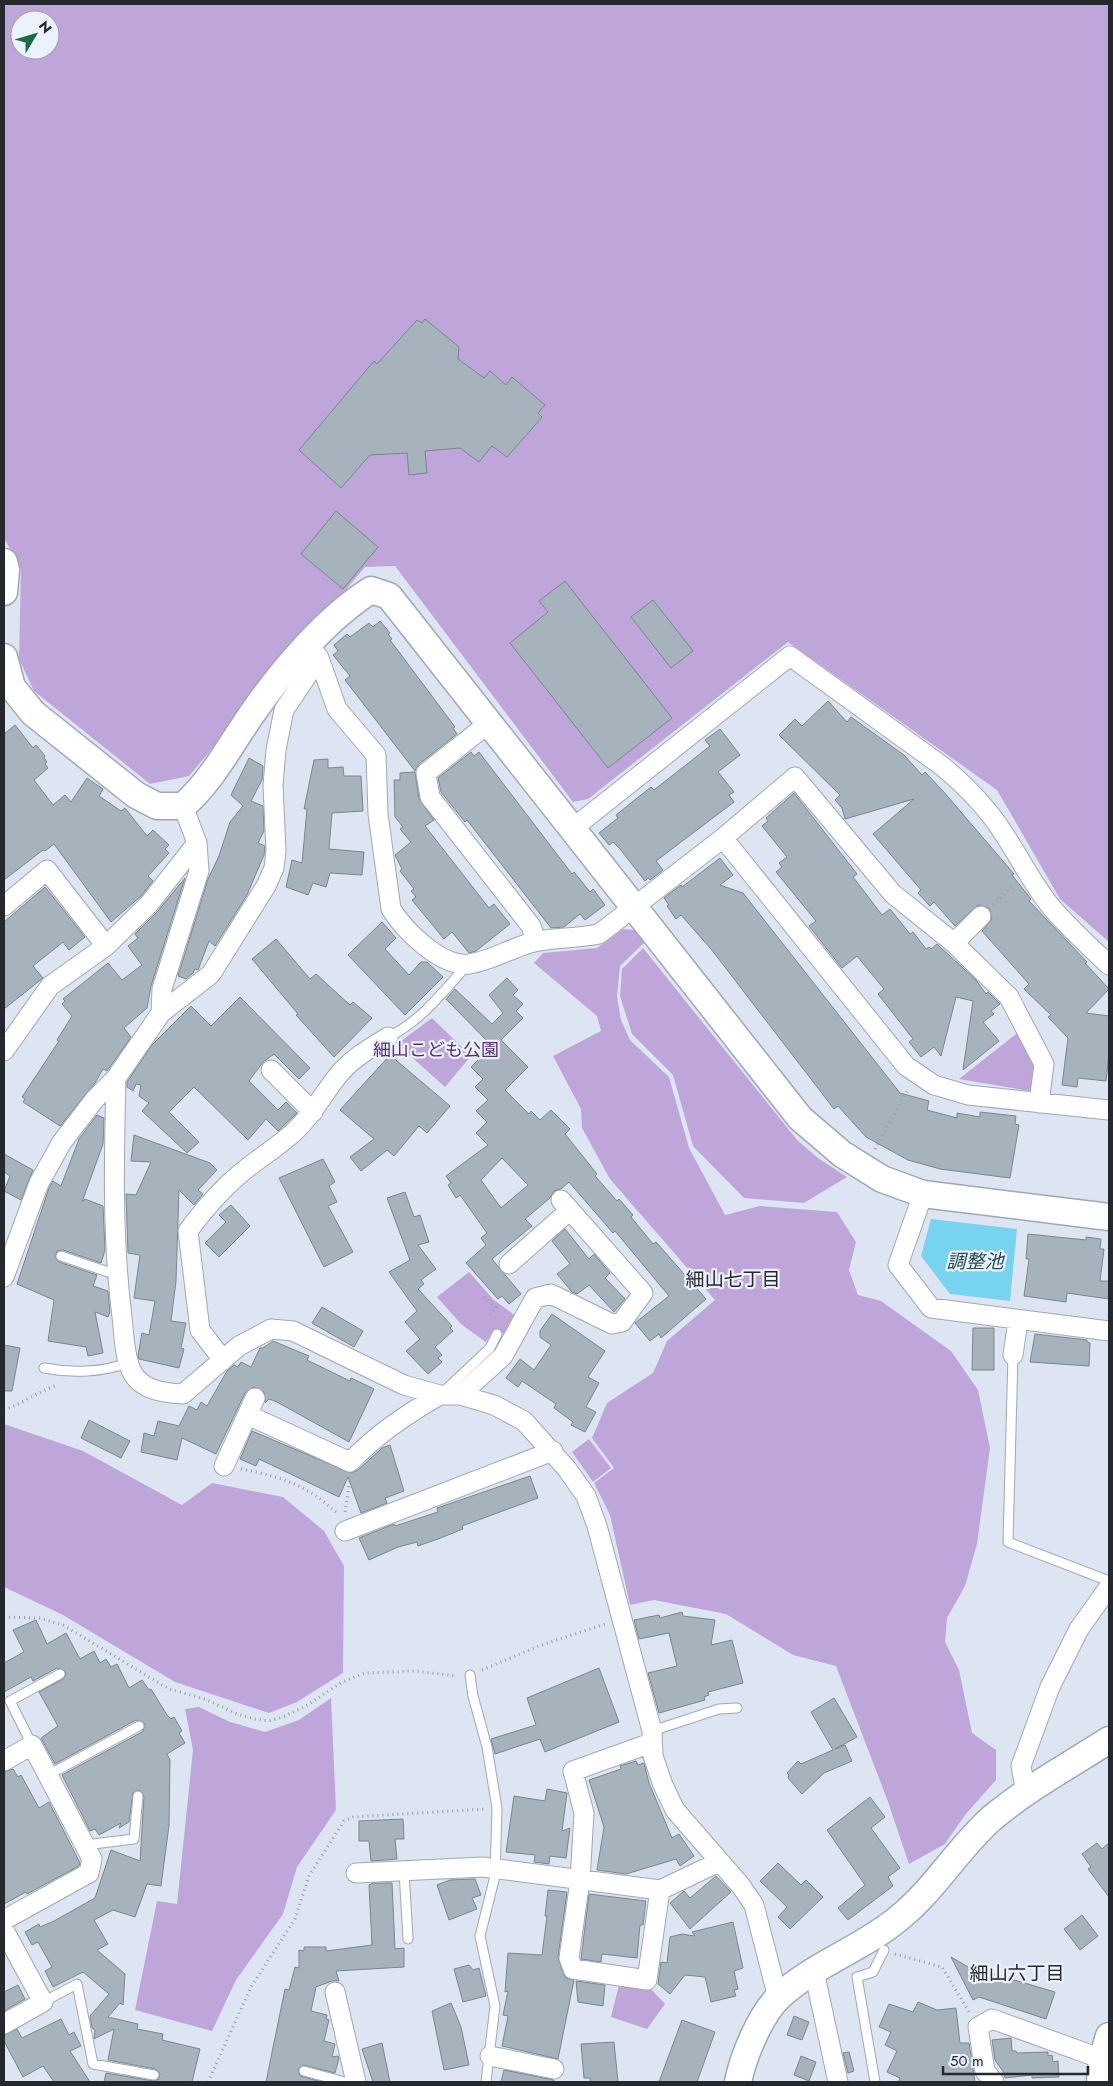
<svg xmlns="http://www.w3.org/2000/svg" width="1113" height="2086" viewBox="0 0 1113 2086" font-family="Jost,'Noto Sans JP',sans-serif">
<style>
.green{fill:#bea6da;fill-rule:evenodd}
.water{fill:#78d3ee}
.building{fill:#a6b2bc;stroke:#7a868f;fill-rule:evenodd}
.lines{fill:none;stroke-linecap:round;stroke-linejoin:round}
.lane-casing{stroke:#a0a7b4;stroke-width:11}
.street-casing{stroke:#a0a7b4;stroke-width:21}
.secondary-casing{stroke:#a0a7b4;stroke-width:29}
.path{stroke:#969ba5;stroke-width:3;stroke-dasharray:1 4;stroke-linecap:butt}
.lane{stroke:#fff;stroke-width:9}
.street{stroke:#fff;stroke-width:19}
.secondary{stroke:#fff;stroke-width:26}
.labels{text-anchor:middle;dominant-baseline:central;stroke-width:4.5;stroke-linejoin:round;paint-order:stroke}
.park-label{font-size:18px;fill:#552e78;stroke:#ecf2fd}
.water-label{font-size:19px;font-style:italic;fill:#224c57;stroke:#ecf2fd}
.neighbourhood-label{font-size:19px;fill:#25282d;stroke:#ecf2fd}
</style>
<rect width="100%" height="100%" fill="#dee5f2"/>
<!-- green -->
<path class="green" d="M4 4H1109V942L1060 899 997 790 788 642 588 799 573 802 395 566 365 567 189 776 150 784 34 691 19 659 21 569 4 538ZM20 20H50V50H20Z
M623 929 634 930 645 942 620 966 617 997 621 1020 630 1040 669 1077 689 1148 725 1215 760 1206 837 1212 856 1242 849 1270 858 1295 881 1301 951 1351 978 1390 990 1448 977 1544 965 1586 947 1618 945 1642 959 1670 972 1733 996 1750V1780L965 1815 945 1844 909 1864 887 1799 836 1666 793 1655 726 1614 654 1600 630 1605 610 1515 594 1483 614 1468 592 1438 607 1403 653 1373 667 1341 715 1300 610 1179 582 1128 581 1109 553 1056 601 1031 597 1016 534 963 543 953 597 948Z
M643 948 797 1140 818 1158 847 1177 804 1203 744 1198 693 1146 673 1075 632 1034 620 996 622 969Z
M432 1018 471 1056 445 1087 397 1044Z
M1020 1031 1039 1064 1037 1085 1029 1091 959 1079Z
M469 1272 494 1300 517 1317 508 1336 494 1329 486 1342 462 1325 437 1297Z
M4 1424 83 1451 182 1505 212 1483 283 1497 324 1531 344 1566 343 1673 297 1702 269 1713 175 1682 63 1615 4 1587Z
M589 1439 611 1468 593 1482 572 1452Z
M331 1698 336 1810 297 1867 283 1914 236 1980 212 2031 135 2010 157 1901 177 1904 193 1750 185 1709 199 1707 230 1722 265 1732 299 1720Z
M619 1985 651 1989 665 2004 647 2029 611 2017Z"/>
<!-- water -->
<path class="water" d="M931 1219 1017 1229 1010 1301 950 1294 921 1256Z"/>
<!-- building -->
<path class="building" d="M425 319 459 347 458 359 484 378 490 371 506 385 512 377 545 405 538 413 542 417 507 457 492 446 479 462 460 448 425 451 427 473 409 475 407 453 370 455 341 488 299 450 374 361 377 364 417 320 422 323Z
M336 511 378 547 343 589 301 554Z
M565 581 672 718 608 768 510 643 548 612 539 601Z
M653 600 693 651 671 668 631 617Z
M380 621 390 633 388 634 392 639 390 640 455 727 453 728 457 734 419 764 415 771 345 680 350 676 333 655 338 651 334 645 347 634 350 637 369 623 373 627Z
M828 701 847 722 851 717 904 755 922 775 925 772 943 791 1014 874 1012 875 1031 899 1029 901 1087 962 1085 963 1109 989 1086 1013 1109 1016V1054L1106 1081 1078 1078 1077 1087 1062 1085 1068 1038 1048 1017 1051 1015 1024 989 1029 984 982 931 992 919 989 908 978 905 955 926 934 902 930 906 918 893 921 890 873 834 914 799 845 819 842 808 835 800 840 795 779 735 795 719 802 726Z
M15 725 33 748 36 745 45 756 44 758 47 762 45 764 48 768 34 780 53 805 65 795 71 802 87 778 103 789 99 796 121 811 125 808 147 836 153 830 169 845 165 849 169 853 148 876 153 881 141 896 111 922 54 844 45 851 43 850 4 880V734Z
M720 729 740 755 718 772 734 792 729 795 734 802 656 861 663 870 650 880 648 878 645 881 620 849 613 842 609 845 599 833 618 818 616 815 651 787 654 790 710 746 705 740Z
M471 752 474 756 479 752 572 874 574 872 590 892 593 889 605 905 585 920 580 914 564 927 551 928 467 820 465 822 441 792 438 778Z
M249 758 263 766 262 780 251 801 263 806 264 831 258 843 265 846 264 855 247 895 215 946 209 941 198 970 195 969 193 973 186 979 178 976 208 879 219 856 230 822 243 806 231 795Z
M328 759V768L343 767 344 776H361L363 811 332 813 329 849 364 852 362 875 330 873 326 887 313 883 308 895 286 887 292 860 302 863 307 809H304L314 760Z
M415 772 419 799 434 820 425 826 489 908 494 904 510 924 476 951 469 953 452 932 444 939 412 900 416 897 411 891 414 889 400 871 402 869 395 855 411 842 400 829 403 827 395 817 394 780H400V773Z
M794 793 857 874 853 877 882 915 890 909 910 934 913 932 926 949 929 947 931 949 937 944 976 980 986 994 988 992 1000 1004 991 1011 994 1014 983 1022 999 1041 963 1070 973 1001 956 997 941 1056 934 1047 921 1057 909 1042 913 1039 878 994 884 989 857 956 842 968 809 926 816 921 776 872 782 867 779 863 787 857 762 826 768 821 766 818Z
M720 858 733 875 720 885 743 893 900 1093 929 1101 927 1110 957 1118V1113L980 1117V1112L1016 1116 1015 1124 1019 1125 1010 1178 940 1169 908 1160 866 1137 838 1106 834 1109 711 949 681 915 676 919 667 906 669 905 664 898 681 885 682 887Z
M185 878 151 986 147 1008 124 1028 131 1037 107 1071 103 1069 95 1083 60 1126 23 1102 25 1099 22 1097 59 1041 57 1040 72 1016 62 1004 65 1001 63 999 108 963 122 980 142 965 128 946 138 938 135 934 157 912Z
M45 887 85 937 69 950 63 942 33 966 43 978 4 1009V922Z
M382 922 396 938 385 949 409 975 421 962H427L443 977 405 1015 348 955Z
M276 939 310 979 316 974 350 1005 353 1002 372 1018 334 1057 296 1015 298 1014 252 959Z
M507 978 518 990 513 995 523 1004 516 1011 523 1018 501 1040 528 1067 505 1090 529 1114 531 1111 540 1120 551 1110 570 1129 565 1134 597 1174 595 1176 617 1201 619 1199 633 1215 631 1217 653 1244 656 1242 706 1299 661 1338 659 1334 650 1341 635 1323 669 1296 615 1231 613 1233 569 1182 561 1189 554 1191 550 1198 525 1219 532 1226 492 1259 521 1294 509 1304 502 1296 498 1299 466 1263 486 1245 481 1238 487 1233 460 1195 456 1198 448 1185 451 1183 446 1176 488 1145 476 1133 487 1122 476 1111 488 1100 475 1087 483 1079 471 1067 492 1046 446 999 455 989 492 1024 503 1013 489 995ZM502 1158 528 1185 501 1208 481 1180Z
M240 997 310 1068 299 1079 274 1054 263 1062 249 1081 278 1110 286 1102 297 1113 278 1131 266 1119 248 1140 194 1087 169 1112 199 1142 187 1153 142 1111 149 1103 139 1096 141 1085 136 1084 133 1091 127 1087V1082L152 1045 191 1006 211 1026Z
M390 1055 450 1106 427 1133 419 1126 394 1156 387 1150 361 1171 350 1157 374 1139 340 1110Z
M97 1115 104 1118 103 1144 82 1202 85 1199 103 1206 105 1250 101 1263 63 1250 57 1251 55 1257 59 1262 97 1275 93 1286 108 1291 110 1312 108 1317 95 1312 103 1353 88 1356 86 1347 48 1341 54 1300 17 1284 49 1188 53 1181 61 1186 79 1139Z
M134 1135 210 1163 217 1170 198 1190 203 1194 194 1205 179 1190 176 1281 171 1321 186 1323 181 1348 184 1349 179 1368 139 1359 138 1355 142 1333 149 1335 155 1301 134 1298 140 1255 128 1253 126 1194 136 1195 151 1162 131 1161Z
M4 1154 33 1170 21 1200 4 1191 10 1176 4 1172Z
M323 1159 335 1182 329 1186 337 1202 328 1206 353 1252 324 1267 279 1178Z
M405 1192 414 1217 420 1215 429 1242 418 1245 436 1269 421 1280 424 1284 418 1289 452 1326 450 1328 453 1331 435 1347 442 1355 438 1358 442 1362 428 1374 406 1351 420 1339 405 1322 417 1311 389 1272 410 1260 387 1198Z
M231 1205 250 1226 219 1257 205 1243 226 1222 219 1215Z
M565 1229 589 1259 594 1254 610 1273 605 1278 625 1299 614 1312 589 1285 577 1294 572 1292 557 1274 570 1264 552 1241Z
M1028 1234 1086 1240V1237L1101 1239 1100 1249H1104L1100 1281H1109V1299L1067 1293 1066 1302 1024 1296 1029 1259H1026Z
M322 1307 363 1331 354 1347 312 1323Z
M552 1314 605 1351 588 1377 599 1383 586 1407 596 1412 585 1432 571 1425 573 1422 554 1408 556 1404 522 1381 518 1387 506 1378 520 1359 534 1370 551 1345 540 1337V1331Z
M973 1328H994V1370H972Z
M1035 1334 1087 1340V1342L1090 1343 1089 1366 1030 1362Z
M273 1341 309 1356 307 1360 350 1381 351 1378 374 1389 349 1442 277 1402 269 1399 265 1403 264 1392 254 1387 245 1393 216 1454 182 1438 177 1460 141 1452 144 1433 154 1436 158 1421 179 1426 189 1406 197 1410 201 1402 207 1406 227 1371 234 1365 238 1367 241 1362 251 1367 260 1348H263Z
M4 1345 20 1348 12 1391H4Z
M89 1420 130 1441 121 1458 81 1438Z
M252 1431 351 1473 358 1470 382 1448 390 1445 404 1491 385 1498 387 1503 361 1513 348 1477 339 1497 259 1459 256 1466 240 1459Z
M530 1476 538 1498 462 1526 463 1529 438 1539 418 1546 417 1542 398 1547 369 1560 359 1538 394 1524 395 1526 438 1512 437 1508Z
M682 1612 683 1616 715 1620 711 1645 732 1640 743 1683 708 1692 709 1695 704 1697 705 1700 659 1713 648 1673 677 1666 669 1633 639 1639 634 1620 659 1615 660 1618Z
M36 1620 47 1644 66 1633 80 1659 94 1651 100 1663 106 1659 111 1667 117 1664 129 1688 142 1680 149 1690 151 1689 167 1715 171 1719 174 1717 182 1731 179 1733 185 1743 167 1754 170 1760 169 1825 161 1886 147 1884 135 1917 113 1910 94 1920 108 1944 97 1950 125 1974 123 2005 120 2003 108 2017 138 2024 137 2029 163 2034 162 2040 200 2049 192 2082H104L106 2073 153 2081 159 2079 160 2073 155 2069 108 2060 114 2029 94 2039 95 2030 92 2028 90 2016 109 1994 83 1972 53 1987 45 1971 52 1967 38 1942 32 1945 25 1932 39 1924 40 1927 54 1921 95 1898 111 1850 140 1861 144 1797 139 1790 133 1793 129 1822 119 1828 121 1823 99 1835 95 1829 90 1831 62 1775 142 1732 145 1727 144 1723 136 1720 55 1764 41 1738 58 1726 39 1692 63 1679 66 1675 65 1671 57 1668 33 1681 31 1677 4 1692V1663L24 1652 13 1630Z
M599 1668 619 1722 545 1752 540 1739 495 1754 491 1739 536 1725 527 1698Z
M834 1698 857 1737 835 1749 845 1745 852 1761 824 1773 802 1794 788 1778 789 1775 787 1773 798 1761 801 1764 833 1750 811 1712Z
M636 1761 638 1765 644 1763 649 1783 672 1838 679 1834 694 1856 680 1866 676 1859 626 1874 597 1870 604 1827 589 1780 621 1769 620 1766Z
M13 1769 18 1777 21 1775 39 1808 49 1802 80 1863 79 1866 27 1894 26 1892 4 1904V1772Z
M547 1789 567 1793 562 1831 570 1828 566 1858 550 1856 549 1864 534 1862 535 1855 506 1852 514 1796 545 1801Z
M870 1797 885 1817 871 1828 900 1868 888 1877 893 1886 848 1920 838 1908 865 1885 827 1830Z
M403 1819 404 1839H395L397 1859 371 1861 369 1841H359V1821Z
M1097 1843 1102 1849 1109 1843V1897L1088 1869 1091 1867 1082 1854Z
M778 1863 801 1885 806 1880 823 1897 790 1929 778 1917 787 1907 760 1881Z
M716 1876 731 1892 690 1929 670 1903 684 1891 690 1898Z
M475 1879 481 1895 472 1898 477 1909 449 1920 437 1885 450 1880Z
M373 1883H392L395 1949 404 1948V1967L336 1971 339 1981H332L316 1987 311 2011 327 2015 326 2019 329 2020 324 2041 335 2044 332 2057 338 2056 339 2058 335 2073 303 2065 298 2069 300 2076 322 2082H266L285 1989 289 1990 295 1967 299 1968V1950L304 1951V1947H326V1951L372 1945 369 1885Z
M548 1890 567 1892 558 1957 563 1973 566 1978 574 1980 558 2059 502 2046 508 2016 503 2015 508 1991 505 1992 508 1953 542 1955 547 1916H545Z
M589 1894 646 1901 643 1925H640L637 1958 602 1954 601 1962 581 1959Z
M1082 1915 1098 1936 1080 1950 1064 1929Z
M733 1922 743 1968 734 1971 738 1989 734 1990 736 1996 711 2002 705 1977 685 1975 670 1994 658 1984 661 1962 667 1963 670 1937 682 1934 695 1936 692 1932Z
M951 1957 992 1981 994 1974 1055 1992 1046 2019 979 1997 973 2000Z
M469 1965 473 1970 479 1968 486 1996 463 2002 454 1969Z
M576 1981 605 1985 603 2006 578 2002Z
M18 1985 25 1999 4 2011V1992Z
M918 2002 937 2010 956 2008 960 2043H969L975 2082H898L900 2078 887 2072 897 2051 885 2045 891 2032 879 2027 889 2004 913 2012Z
M451 2003 461 2027 469 2065 444 2070 432 2011Z
M794 2016 809 2022 802 2040 787 2035Z
M61 2019 69 2035 74 2032 81 2046 70 2051 90 2082H54L43 2066 23 2077 4 2041V2035L17 2029 22 2038Z
M682 2020 715 2032 697 2082H659Z
M1011 2038 1012 2051H1016L1017 2053 1048 2052V2056L1052 2055 1053 2062 1058 2061 1059 2077 1032 2078V2075L1005 2078 1004 2073 995 2060 992 2040Z
M614 2042 618 2082H590V2078H584L581 2044Z
M382 2043 390 2082H373L362 2049Z
M849 2052 854 2071 848 2073 843 2053Z
M801 2056 816 2062 809 2081 794 2075Z
M504 2070 554 2080V2082H501Z"/>
<g class="lines">
<defs>
<path id="lane" d="M388 1037C419 1023 445 990 468 964
M61 1256 117 1275
M1013 1355 1008 1542 1109 1581
M44 1368C70 1373 104 1373 129 1362
M441 1394 490 1348 497 1334
M470 1675 473 1696 487 1747 497 1808 495 1876 480 1936 495 2006 486 2082
M652 1731 719 1709 737 1708
M32 1745 10 1701 60 1674
M48 1775 139 1726
M85 1845 134 1839 138 1796
M404 1871 408 1939
M43 2002 77 1984 93 2064 154 2075
M304 2071 345 2082
M875 2082 857 1977 873 1972 884 1950"/>
<path id="street" d="M319 658 337 709 376 755 378 814 391 909C405 931 441 967 469 964 491 961 513 947 534 942 554 937 576 939 599 934L723 838 795 777 893 894 954 943 1009 997 1044 1064 1039 1103
M489 723 426 773 430 797 531 926 536 941
M572 829 790 656 942 766C966 786 987 807 1004 834 1020 858 1033 885 1052 908 1069 928 1090 947 1109 965
M723 838 906 1066 934 1085 968 1095 1109 1110
M4 906 47 870 106 946
M954 943 981 916
M161 1013 211 974 266 886 274 868 276 851 273 785 276 750 284 710 319 658 314 651
M4 1051 50 986 106 946 149 904 197 843
M271 1070 313 1112
M116 1078C114 1158 112 1238 122 1317 124 1334 124 1354 131 1370 140 1390 163 1393 183 1394L239 1346 271 1329 293 1331 404 1385 440 1395H460L494 1405 524 1421 567 1469 586 1496 597 1526 652 1731 653 1756 663 1785 675 1810 741 1886 754 1905 778 1998
M923 1194 898 1265 931 1308 1109 1331
M509 1264 570 1210
M4 1277 39 1183 62 1142 95 1099 116 1078 161 1013 162 989 199 871 197 843 183 806
M1013 1355 1018 1321
M223 1360 200 1330 188 1231C205 1208 223 1187 246 1169 262 1156 282 1144 297 1129 315 1112 325 1090 341 1072 354 1057 372 1047 388 1037
M460 1395 503 1356 535 1298 551 1294 612 1324 622 1322 643 1293 561 1200
M248 1415 350 1462C376 1435 408 1413 440 1395
M224 1466 255 1398
M345 1531 553 1451
M651 1743 573 1771 584 1813 580 1880 569 1958 573 1969 647 1980 660 1890
M4 1761 32 1745 92 1859 89 1873 4 1920
M1026 1793 1021 1766 1050 1687 1079 1629 1109 1587
M356 1873 483 1867 660 1890 719 1862
M4 1930 43 2002 4 2024
M814 1971 838 2082
M335 1992 356 2082
M490 2056 554 2069
M994 2082 985 2071 978 2027 992 2019 1102 2059"/>
<path id="secondary" d="M4 562 6 570 4 592
M4 657 12 687 33 713 136 795 157 806H183C213 780 231 743 254 711 284 668 327 618 371 590L389 596 800 1118 842 1154 882 1179 923 1194 1109 1217
M738 2082C743 2057 760 2015 779 1997 814 1964 862 1949 899 1918 935 1889 958 1848 992 1818 1028 1788 1070 1765 1109 1740
M1100 2082 1102 2059 1109 2036"/>
</defs>
<!-- lane casing -->
<use href="#lane" class="lane-casing"/>
<!-- street casing -->
<use href="#street" class="street-casing"/>
<!-- secondary casing -->
<use href="#secondary" class="secondary-casing"/>
<!-- path -->
<path class="path" d="M993 905 1014 885
M875 1149 908 1089
M484 1297 496 1307 490 1315
M4 1410C23 1403 38 1392 57 1385
M241 1469C282 1477 307 1485 338 1514
M345 1512 350 1479
M4 1617 39 1618 63 1625 169 1689 205 1699 237 1714 255 1719 269 1721 283 1717 304 1707 342 1682 365 1673 414 1671 457 1676
M482 1670 539 1646 605 1624
M895 1954 942 1967 969 2012
M208 2082 251 1987 295 1919 309 1876 344 1821 353 1817 484 1809"/>
<!-- lane -->
<use href="#lane" class="lane"/>
<!-- street -->
<use href="#street" class="street"/>
<!-- secondary -->
<use href="#secondary" class="secondary"/>
</g>
<g class="labels">
<!-- park labels -->
<g class="park-label">
<text x="436" y="1050">細山こども公園</text>
</g>
<!-- water labels -->
<g class="water-label">
<text x="975" y="1261">調整池</text>
</g>
<!-- neighbourhood labels -->
<g class="neighbourhood-label">
<text x="733" y="1279">細山七丁目</text>
<text x="1017" y="1973">細山六丁目</text>
</g>
</g>
<!-- border -->
<rect width="1113" height="2086" fill="none" stroke="#25282d" stroke-width="10"/>
<!-- north arrow -->
<g transform="translate(35 35) rotate(52)"><circle r="24" fill="#ecf2fd" stroke="#9ca1aa"/>
<path d="M0-4L9 19L0 12L-9 19Z" fill="#1a6d3e"/>
<text y="-8" font-size="14" font-weight="bold" text-anchor="middle" fill="#25282d">N</text>
</g>
<!-- scale -->
<path d="M943 2066v8h145v-8" fill="none" stroke="#25282d" stroke-width="2.5"/>
<text x="950" y="2066" font-size="15" fill="#25282d" stroke="#ecf2fd" stroke-width="4" paint-order="stroke">50 m</text>
</svg>
